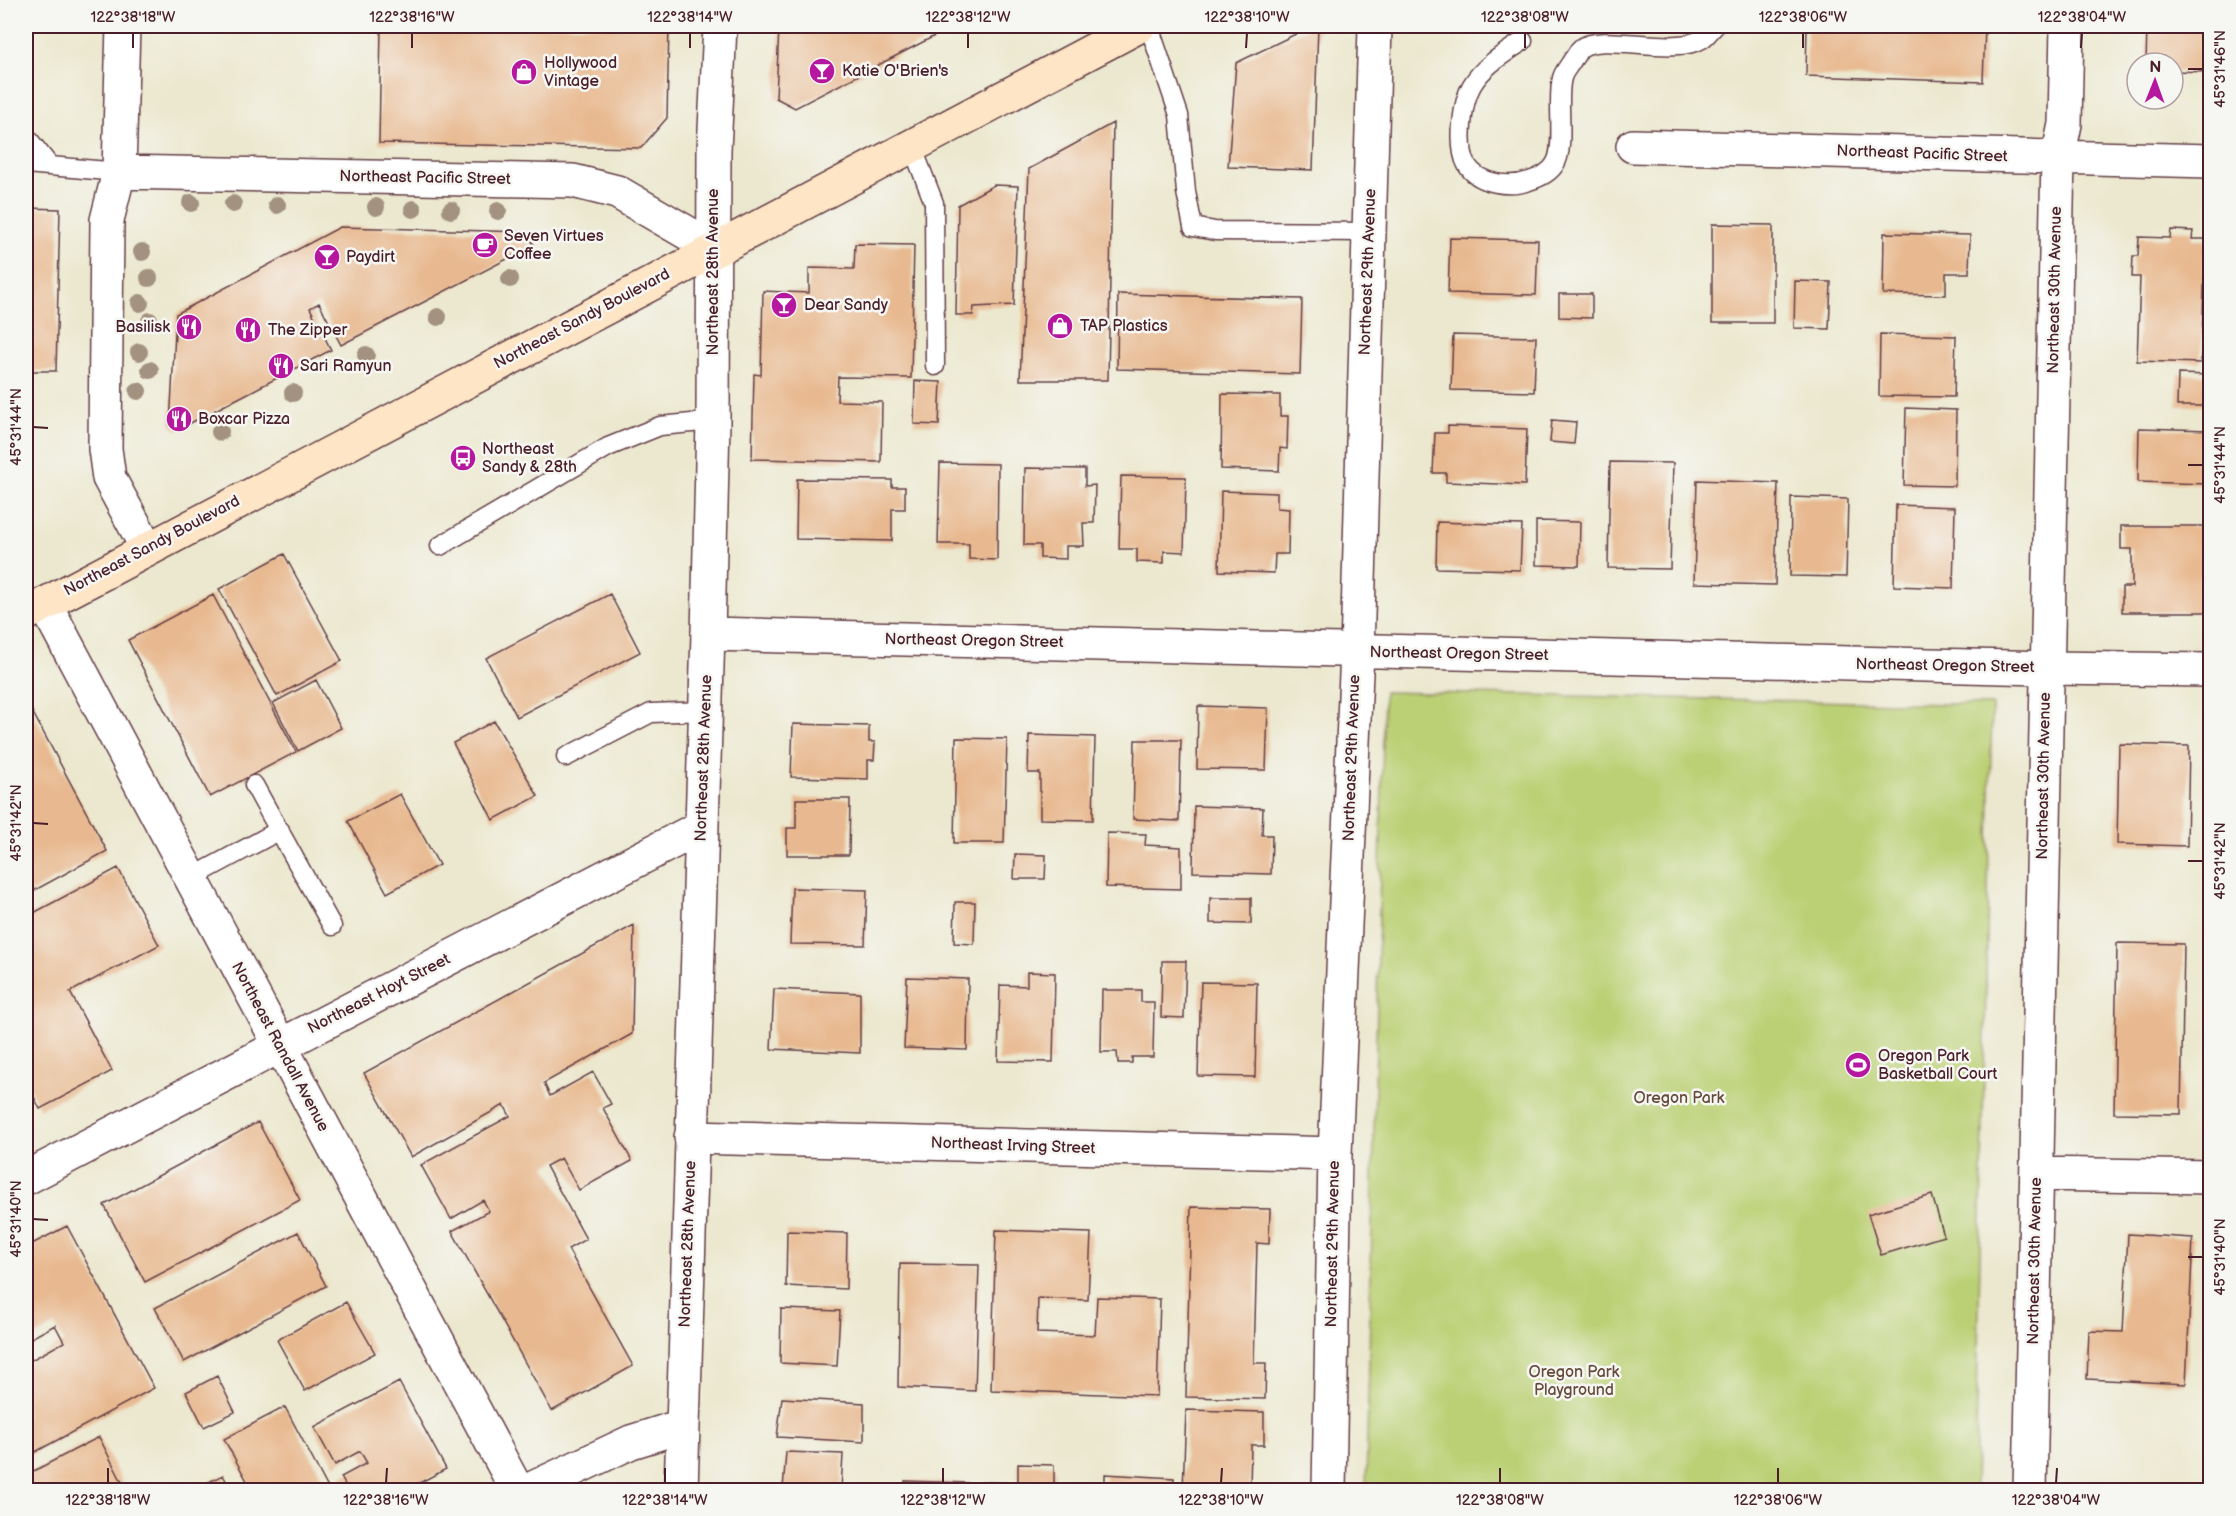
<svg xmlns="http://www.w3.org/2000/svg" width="2236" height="1516" viewBox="0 0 2236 1516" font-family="'Balsamiq Sans',sans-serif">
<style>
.green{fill:#bbd074;stroke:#827850;stroke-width:1.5}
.building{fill:#e8b990}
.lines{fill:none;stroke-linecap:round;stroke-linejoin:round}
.service-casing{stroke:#623d44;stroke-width:21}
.minor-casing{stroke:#623d44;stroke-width:36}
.tertiary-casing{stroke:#623d44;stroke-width:36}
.secondary-casing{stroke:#623d44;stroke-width:36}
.service{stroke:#fff;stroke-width:18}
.minor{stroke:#fff;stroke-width:33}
.tertiary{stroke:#fff;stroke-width:33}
.secondary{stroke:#fde5c5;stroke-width:33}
.tree{fill:#a2927f}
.ticks{fill:none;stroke:#4a1f2b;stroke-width:2}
.labels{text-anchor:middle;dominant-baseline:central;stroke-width:5;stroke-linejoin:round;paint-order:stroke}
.poi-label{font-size:16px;fill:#4a1f2b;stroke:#f6f6f2;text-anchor:start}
.street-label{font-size:16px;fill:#4a1f2b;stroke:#f6f6f2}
.park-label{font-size:16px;fill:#664b3d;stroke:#f6f6f2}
.neatline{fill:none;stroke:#4a1f2b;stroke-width:2}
.ticks-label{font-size:15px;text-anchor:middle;fill:#4a1f2b}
</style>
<rect width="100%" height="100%" fill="#f6f6f2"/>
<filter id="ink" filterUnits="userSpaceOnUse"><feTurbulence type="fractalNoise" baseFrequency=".0167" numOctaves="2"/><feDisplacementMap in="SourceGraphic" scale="12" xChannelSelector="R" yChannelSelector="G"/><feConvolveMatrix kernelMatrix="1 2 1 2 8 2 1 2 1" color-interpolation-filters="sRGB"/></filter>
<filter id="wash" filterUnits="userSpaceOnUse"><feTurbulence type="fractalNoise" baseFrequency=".008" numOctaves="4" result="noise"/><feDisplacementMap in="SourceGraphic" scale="24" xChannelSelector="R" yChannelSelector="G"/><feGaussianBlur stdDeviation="1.35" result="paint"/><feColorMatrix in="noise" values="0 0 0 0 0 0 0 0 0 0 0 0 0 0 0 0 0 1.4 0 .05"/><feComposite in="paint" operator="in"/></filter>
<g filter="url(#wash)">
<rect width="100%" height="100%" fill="#ece8cf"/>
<!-- green -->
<path class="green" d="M1384 692 1992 705 1975 1490H1366Z"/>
<g id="blocks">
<!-- building -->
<path class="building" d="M381 26H669L667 118 641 148 379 143Z
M779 26H954L795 108 776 98Z
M1312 26H1318L1313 170 1228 167 1236 63Z
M1807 26H1985L1983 82 1806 76Z
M2147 26H2210V72L2173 71V63H2146Z
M1113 123 1108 380H1020L1029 169Z
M994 185 1018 186 1014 305 974 307 973 315H956L958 205Z
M26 208 60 209 56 371H26Z
M1712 224 1773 225V323H1712Z
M340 227 527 232 534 245 341 345 319 303 310 308 331 350 177 430 170 425 176 314Z
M2171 230 2193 231 2192 239H2206L2201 363 2137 361 2140 277H2132L2133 256H2138L2139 237 2170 238Z
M1884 233 1970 235 1969 273H1946V295L1883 294Z
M1450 238 1538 240 1536 295 1448 293Z
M855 244 914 245 911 378 838 377 837 401 882 402 881 462 752 459 754 374 761 375 763 291 809 293V268L854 269Z
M1795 281 1831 282 1829 329 1794 328Z
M1118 294 1302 299 1300 374 1117 369Z
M1559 294H1592V318L1559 317Z
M1880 334 1956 336 1954 397 1879 396Z
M1453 335 1536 337 1534 392 1451 390Z
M2178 374 2210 375V406H2177Z
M915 381 941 382 939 425 914 424Z
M1222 394 1280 395V416H1288L1287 449 1280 448 1279 471 1221 469Z
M1906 408 1956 410 1955 486 1904 485Z
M1552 420 1576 422 1574 444 1550 442Z
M1448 426 1527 429 1525 485 1446 482V473H1433L1435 433H1448Z
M2139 428 2210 430V484L2138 482Z
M1610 462 1673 463 1670 569 1608 568Z
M940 463 998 464 997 560 969 559V544H938Z
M1025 468 1085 469V486L1095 485 1094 523H1083L1084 546H1066V559L1040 558V545H1024Z
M1121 476 1186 477 1184 552 1164 551V563L1137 562V549H1119Z
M797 479 892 480V487H905V509H892V541L796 539Z
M1697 480 1778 483 1775 585 1694 583Z
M1221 491 1277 493V508L1289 509 1288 554H1275L1274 573 1219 571Z
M1791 497 1848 499 1846 577 1790 576Z
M1896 505 1955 507 1953 588 1894 586Z
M1536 521 1580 522 1579 566 1536 565Z
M1437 522 1522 525 1520 570 1436 568Z
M2121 526H2207V612H2122V587H2132V549H2121Z
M284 554 342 661 277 696 219 589Z
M610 594 640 652 517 717 486 658Z
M213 595 296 752 210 797 128 640Z
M316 680 341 728 298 751 273 703Z
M26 700 107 851 26 895Z
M1198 706 1268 708 1266 770 1197 769Z
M494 721 538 796 493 820 453 743Z
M793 724 869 726V742H875L874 760H868V779L791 777Z
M1029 735 1095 737 1093 820 1040 819V773H1028Z
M956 738 1007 739 1004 843H954Z
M1135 740H1181L1179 821 1133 819Z
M2119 744 2189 746 2187 846 2117 844Z
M400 794 439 865 387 893 348 821Z
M796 799H850L849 855H787V828H796Z
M1194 806 1263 808 1262 835H1272L1271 874 1193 872Z
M1107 833 1146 834 1145 845 1181 847V889L1106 887Z
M1015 854 1046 855 1045 879H1014Z
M118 868 159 945 70 992 112 1071 40 1109 26 1081V917Z
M792 888 867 890 865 945 790 944Z
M1210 898H1251V924L1210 923Z
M955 902H975L974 944 954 943Z
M634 925 632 1034 544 1083 550 1096 593 1072 611 1104 603 1108 632 1161 579 1190 561 1158 546 1166 586 1239 568 1249 633 1366 552 1411 452 1231 489 1211 483 1200 451 1219 421 1165 510 1116 504 1105 411 1157 364 1073Z
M2117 943 2184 944 2181 1114 2114 1113Z
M1162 961H1186L1184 1018 1161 1017Z
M1027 972 1055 973 1053 1062 998 1061 1000 985 1027 986Z
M907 977 968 979 967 1050 904 1048Z
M1201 982 1257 983 1255 1077 1198 1076Z
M774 989 860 993V1053L771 1049Z
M1102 990H1141V1002H1154L1153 1057H1132V1063H1118L1117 1052H1101Z
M258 1122 300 1200 145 1282 104 1205Z
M1932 1195 1944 1236 1881 1255 1868 1214Z
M1191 1207 1270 1209 1269 1244 1257 1243 1254 1363H1266L1265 1399 1186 1397Z
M67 1226 154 1388 26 1457V1363L64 1342 55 1325 26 1341V1247Z
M996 1230 1091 1233 1088 1300 1038 1298 1037 1333 1095 1335 1097 1297 1160 1299 1157 1396 991 1390Z
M787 1231 847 1233 846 1289 786 1286Z
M298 1232 326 1286 184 1362 155 1308Z
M2128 1234 2193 1238 2186 1384 2087 1379 2089 1331 2123 1332Z
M900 1264 979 1265 975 1391 898 1387Z
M346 1302 375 1353 305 1391 277 1340Z
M781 1309 840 1311 837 1366 780 1363Z
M217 1376 235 1412 204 1427 186 1392Z
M399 1382 446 1469 406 1490H348L341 1477 367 1463 360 1451 335 1465 314 1427Z
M782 1398 864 1403V1442L777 1437Z
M285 1407 329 1490H252L224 1439Z
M1186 1410 1264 1412V1445H1251L1250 1490H1183Z
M99 1437 126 1490H31L26 1481V1475Z
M786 1452 843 1454 841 1490 783 1489Z
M1018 1464 1054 1465V1490H983V1482L1018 1483Z
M1105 1474 1174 1478V1490H1105Z
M223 1475 231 1490H193Z
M905 1481 968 1483V1490H905Z"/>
</g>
</g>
<g filter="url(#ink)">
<use href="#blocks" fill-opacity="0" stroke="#623d44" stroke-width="1.5"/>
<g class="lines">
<defs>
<path id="service" d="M1149 26 1179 115 1186 192 1193 227 1215 231 1370 232
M1523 41C1504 54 1484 65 1472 85 1462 102 1457 147 1467 165 1478 184 1510 188 1529 181 1539 178 1550 173 1555 164 1566 148 1556 98 1562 78 1563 72 1570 65 1573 59 1576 56 1578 50 1581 48 1602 32 1674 56 1702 39 1707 36 1711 29 1715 26
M26 136 49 165
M912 146 934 203 935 366
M26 164 119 172
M440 546 608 447 660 426 713 421
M566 757 651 713 705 711
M254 785 332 926
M191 878 280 830"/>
<path id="minor" d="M123 26 119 172 107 220 105 449 109 478 147 548
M1633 146 2210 161
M119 172 573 181 617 192 715 249
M45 604 517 1490
M708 634 2046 668 2210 670
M691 1137 1335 1154
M2037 1174 2210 1177
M26 1178 701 827
M529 1490 631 1442 682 1426
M1329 1490 1335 1154 1357 651 1375 26
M2030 1490 2058 158 2065 124 2067 26"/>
<path id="tertiary" d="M681 1490 708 634 713 421 714 150 720 26"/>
<path id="secondary" d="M26 614 1139 26"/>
</defs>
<!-- service casing -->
<use href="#service" class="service-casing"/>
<!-- minor casing -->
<use href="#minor" class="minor-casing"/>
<!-- tertiary casing -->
<use href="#tertiary" class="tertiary-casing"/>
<!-- secondary casing -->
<use href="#secondary" class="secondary-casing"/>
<!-- service -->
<use href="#service" class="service"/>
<!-- minor -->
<use href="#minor" class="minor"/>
<!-- tertiary -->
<use href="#tertiary" class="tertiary"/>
<!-- secondary -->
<use href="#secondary" class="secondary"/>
</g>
<!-- trees -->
<g class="tree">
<circle cx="191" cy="203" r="9"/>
<circle cx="233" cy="204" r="9"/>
<circle cx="277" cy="205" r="9"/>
<circle cx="376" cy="207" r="9"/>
<circle cx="413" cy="209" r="9"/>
<circle cx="451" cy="210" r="9"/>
<circle cx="498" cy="211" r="9"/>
<circle cx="142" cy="252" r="9"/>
<circle cx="149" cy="278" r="9"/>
<circle cx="510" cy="279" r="9"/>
<circle cx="140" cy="303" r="9"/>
<circle cx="438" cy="317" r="9"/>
<circle cx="150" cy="321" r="9"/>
<circle cx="139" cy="352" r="9"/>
<circle cx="366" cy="355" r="9"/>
<circle cx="150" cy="370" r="9"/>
<circle cx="138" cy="391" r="9"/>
<circle cx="293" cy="393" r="9"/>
<circle cx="220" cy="432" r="9"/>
</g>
</g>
<!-- ticks -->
<path class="ticks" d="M133 48V33M412 48V33M690 48V33M968 48V33M1246 48 1247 33M1525 48V33M1803 48V33M2081 48 2082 33M2188 69H2203M33 427 48 428M2188 465H2203M33 823 48 824M2188 861H2203M33 1219 48 1220M2188 1257H2203M108 1483V1468M386 1483 387 1468M665 1483V1468M943 1483V1468M1221 1483 1222 1468M1500 1483V1468M1778 1483V1468M2056 1483 2057 1468"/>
<!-- icons -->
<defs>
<symbol id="bar-disc" viewBox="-11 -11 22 22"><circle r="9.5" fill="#b5179e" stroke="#f6f6f2"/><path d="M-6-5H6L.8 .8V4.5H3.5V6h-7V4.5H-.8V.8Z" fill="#fff"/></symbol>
<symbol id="shop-disc" viewBox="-11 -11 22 22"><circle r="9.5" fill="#b5179e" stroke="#f6f6f2"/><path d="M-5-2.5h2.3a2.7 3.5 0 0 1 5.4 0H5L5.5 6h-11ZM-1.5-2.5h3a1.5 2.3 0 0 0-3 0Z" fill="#fff"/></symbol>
<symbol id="cafe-disc" viewBox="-11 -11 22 22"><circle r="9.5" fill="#b5179e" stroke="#f6f6f2"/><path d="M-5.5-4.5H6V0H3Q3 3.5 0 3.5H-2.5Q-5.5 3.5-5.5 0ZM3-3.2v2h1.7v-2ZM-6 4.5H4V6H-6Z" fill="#fff"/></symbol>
<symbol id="restaurant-disc" viewBox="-11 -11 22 22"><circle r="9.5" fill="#b5179e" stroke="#f6f6f2"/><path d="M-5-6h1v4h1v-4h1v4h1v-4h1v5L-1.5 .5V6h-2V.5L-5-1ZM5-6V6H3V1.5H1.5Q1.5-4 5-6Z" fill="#fff"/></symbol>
<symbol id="bus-disc" viewBox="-11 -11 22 22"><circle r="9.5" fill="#b5179e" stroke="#f6f6f2"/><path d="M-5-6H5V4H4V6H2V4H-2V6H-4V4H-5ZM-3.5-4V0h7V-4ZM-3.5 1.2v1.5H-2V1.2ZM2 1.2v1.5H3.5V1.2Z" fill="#fff"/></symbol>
<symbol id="stadium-disc" viewBox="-11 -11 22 22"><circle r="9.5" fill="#b5179e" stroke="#f6f6f2"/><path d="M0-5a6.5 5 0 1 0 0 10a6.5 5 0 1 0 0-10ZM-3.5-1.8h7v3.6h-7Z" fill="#fff"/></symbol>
</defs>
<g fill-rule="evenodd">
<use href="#bar-disc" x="807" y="56" width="30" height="30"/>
<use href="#shop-disc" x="509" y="57" width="30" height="30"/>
<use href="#cafe-disc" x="470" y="230" width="30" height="30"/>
<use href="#bar-disc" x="312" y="242" width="30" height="30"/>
<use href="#bar-disc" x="769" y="290" width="30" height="30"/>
<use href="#shop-disc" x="1045" y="311" width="30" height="30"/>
<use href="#restaurant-disc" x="174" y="312" width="30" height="30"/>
<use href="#restaurant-disc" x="233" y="315" width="30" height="30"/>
<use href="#restaurant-disc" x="266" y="351" width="30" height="30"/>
<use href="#restaurant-disc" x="164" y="404" width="30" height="30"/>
<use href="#bus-disc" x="448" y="443" width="30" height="30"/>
<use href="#stadium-disc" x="1843" y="1050" width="30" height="30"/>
</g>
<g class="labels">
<!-- poi labels -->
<g class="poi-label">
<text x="544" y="63">Hollywood<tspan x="544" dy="18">Vintage</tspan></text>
<text x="842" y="71">Katie O'Brien's</text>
<text x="504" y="236">Seven Virtues<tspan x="504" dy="18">Coffee</tspan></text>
<text x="346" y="257">Paydirt</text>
<text x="804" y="305">Dear Sandy</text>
<text x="1080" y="326">TAP Plastics</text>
<text x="170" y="327" text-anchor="end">Basilisk</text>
<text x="268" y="330">The Zipper</text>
<text x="300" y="366">Sari Ramyun</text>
<text x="198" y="419">Boxcar Pizza</text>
<text x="482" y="449">Northeast<tspan x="482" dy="18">Sandy &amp; 28th</tspan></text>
<text x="1878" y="1056">Oregon Park<tspan x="1878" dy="18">Basketball Court</tspan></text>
</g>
<!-- street labels -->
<g class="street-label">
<text transform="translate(1922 154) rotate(2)">Northeast Pacific Street</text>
<text transform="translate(425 178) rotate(1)">Northeast Pacific Street</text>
<text transform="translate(713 272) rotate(-90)">Northeast 28th Avenue</text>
<text transform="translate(1368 272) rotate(-88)">Northeast 29th Avenue</text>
<text transform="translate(2055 290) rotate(-89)">Northeast 30th Avenue</text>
<text transform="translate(582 319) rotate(-28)">Northeast Sandy Boulevard</text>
<text transform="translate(152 546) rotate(-28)">Northeast Sandy Boulevard</text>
<text transform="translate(974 641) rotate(1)">Northeast Oregon Street</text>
<text transform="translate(1459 654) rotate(1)">Northeast Oregon Street</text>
<text transform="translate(1945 666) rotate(1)">Northeast Oregon Street</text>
<text transform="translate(704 758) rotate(-88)">Northeast 28th Avenue</text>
<text transform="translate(1352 758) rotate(-88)">Northeast 29th Avenue</text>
<text transform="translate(2044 776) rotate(-89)">Northeast 30th Avenue</text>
<text transform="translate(379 994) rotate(-27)">Northeast Hoyt Street</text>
<text transform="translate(280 1047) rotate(62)">Northeast Randall Avenue</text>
<text transform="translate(1013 1146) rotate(2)">Northeast Irving Street</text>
<text transform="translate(688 1244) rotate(-88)">Northeast 28th Avenue</text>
<text transform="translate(1333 1244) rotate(-89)">Northeast 29th Avenue</text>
<text transform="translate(2035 1261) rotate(-89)">Northeast 30th Avenue</text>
</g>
<!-- park labels -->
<g class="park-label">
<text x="1679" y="1098">Oregon Park</text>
<text x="1574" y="1372">Oregon Park<tspan x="1574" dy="18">Playground</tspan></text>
</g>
</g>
<!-- margin -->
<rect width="2236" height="1516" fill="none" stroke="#f6f6f2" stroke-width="66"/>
<!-- north arrow -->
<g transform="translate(2155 81) rotate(1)"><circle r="28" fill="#f6f6f2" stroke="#b1a0a2" stroke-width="1.5"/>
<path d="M0-4.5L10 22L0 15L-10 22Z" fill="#b5179e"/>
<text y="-9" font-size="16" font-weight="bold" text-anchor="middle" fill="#4a1f2b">N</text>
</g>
<rect x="33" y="33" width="2170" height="1450" class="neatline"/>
<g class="ticks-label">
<text x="133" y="22">122°38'18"W</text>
<text x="412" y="22">122°38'16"W</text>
<text x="690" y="22">122°38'14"W</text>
<text x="968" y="22">122°38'12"W</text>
<text x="1247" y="22">122°38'10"W</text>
<text x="1525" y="22">122°38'08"W</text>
<text x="1803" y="22">122°38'06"W</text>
<text x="2082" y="22">122°38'04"W</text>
<text transform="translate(2220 69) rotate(-90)" y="5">45°31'46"N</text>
<text transform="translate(16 427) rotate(-90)" y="5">45°31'44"N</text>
<text transform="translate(2220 465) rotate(-90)" y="5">45°31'44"N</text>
<text transform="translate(16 823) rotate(-90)" y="5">45°31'42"N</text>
<text transform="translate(2220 861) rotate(-90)" y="5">45°31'42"N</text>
<text transform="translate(16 1219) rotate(-90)" y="5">45°31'40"N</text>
<text transform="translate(2220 1257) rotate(-90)" y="5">45°31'40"N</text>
<text x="108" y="1505">122°38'18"W</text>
<text x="386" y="1505">122°38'16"W</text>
<text x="665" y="1505">122°38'14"W</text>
<text x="943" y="1505">122°38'12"W</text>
<text x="1221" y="1505">122°38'10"W</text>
<text x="1500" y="1505">122°38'08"W</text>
<text x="1778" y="1505">122°38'06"W</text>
<text x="2056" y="1505">122°38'04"W</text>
</g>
</svg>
